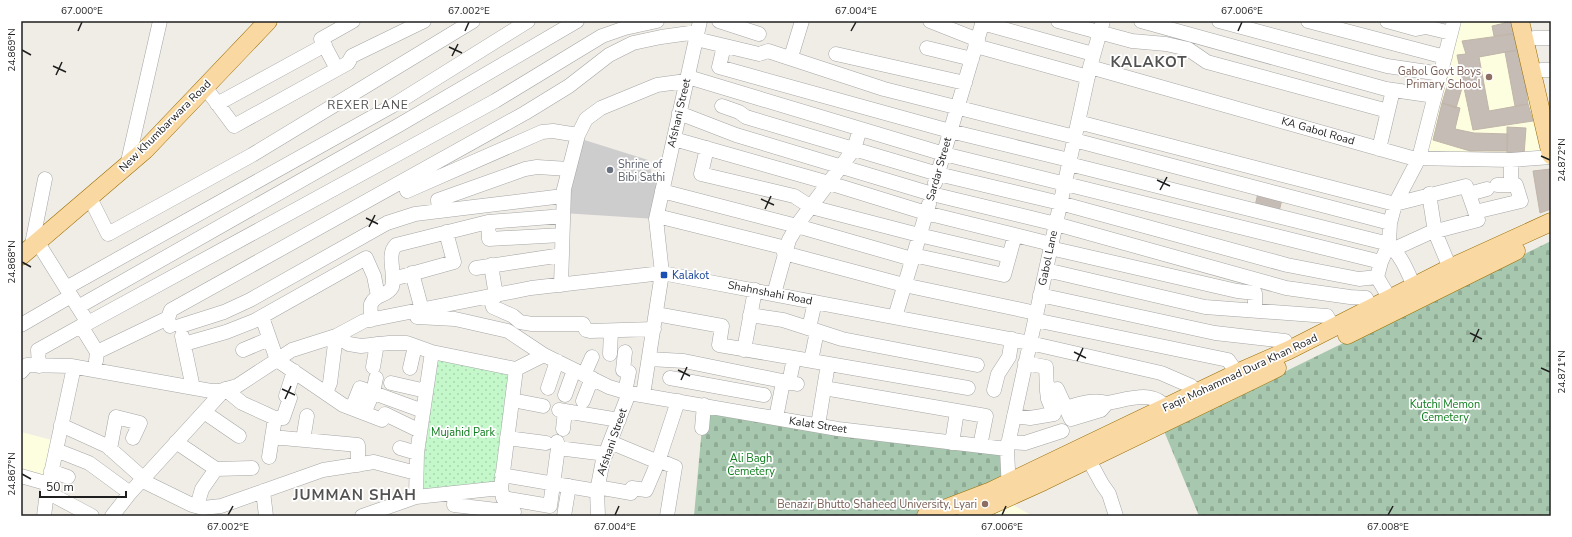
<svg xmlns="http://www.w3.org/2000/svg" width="1572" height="537" viewBox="0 0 1572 537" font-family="'Nunito Sans',sans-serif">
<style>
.education{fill:#fdfee0}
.religious{fill:#cdcdcd}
.cemetery{fill:url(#cemetery-stones)}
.park{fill:url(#park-dots)}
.building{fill:#c4bcb5;stroke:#c1b5a8}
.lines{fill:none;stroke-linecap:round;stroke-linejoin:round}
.minor-casing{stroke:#a6a6a6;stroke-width:15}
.major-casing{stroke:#986e03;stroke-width:19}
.minor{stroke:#fff;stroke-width:14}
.major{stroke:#fad8a1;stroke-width:18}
.ticks{fill:none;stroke:#1f1f1f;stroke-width:1.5}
.education-dot{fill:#8d6e63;stroke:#fff;stroke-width:1.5}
.worship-dot{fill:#6b7280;stroke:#fff;stroke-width:1.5}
.transit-dot{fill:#1a4fb4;stroke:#fff;stroke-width:1.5}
.labels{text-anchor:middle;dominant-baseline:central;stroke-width:3.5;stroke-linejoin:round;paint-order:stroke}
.education-label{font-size:11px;fill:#785e54;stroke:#fff;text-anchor:end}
.street-label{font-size:11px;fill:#1f1f1f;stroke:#fff}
.worship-label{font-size:11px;fill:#5b616d;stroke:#fff;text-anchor:start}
.transit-label{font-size:11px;fill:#164399;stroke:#fff;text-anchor:start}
.park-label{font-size:11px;fill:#0e7d1d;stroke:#fff}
.neighbourhood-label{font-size:12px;letter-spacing:1px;fill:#525252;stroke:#fff}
.district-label{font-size:15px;font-weight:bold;letter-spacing:1px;fill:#525252;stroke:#fff}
.neatline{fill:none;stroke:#1f1f1f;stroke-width:1.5}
.ticks-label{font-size:10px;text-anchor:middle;fill:#1f1f1f}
</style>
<defs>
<pattern id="cemetery-stones" width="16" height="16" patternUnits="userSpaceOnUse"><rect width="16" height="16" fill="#a7c8ae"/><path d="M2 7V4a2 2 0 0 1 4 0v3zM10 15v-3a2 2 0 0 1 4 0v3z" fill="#8fab95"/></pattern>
<pattern id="park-dots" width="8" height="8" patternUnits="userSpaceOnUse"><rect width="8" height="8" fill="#c4f8cb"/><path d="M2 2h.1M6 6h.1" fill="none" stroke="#a8d4ae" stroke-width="1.8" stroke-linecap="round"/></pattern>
</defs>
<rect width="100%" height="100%" fill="#f0ede6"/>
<!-- education -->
<path class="education" d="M1454 21H1525L1551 161 1419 158Z
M21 432 56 441 47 482 21 473Z
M989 492 1033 516H931Z"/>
<!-- religious -->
<path class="religious" d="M578 138 648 160 653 180 664 182 656 219 563 213Z"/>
<!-- cemetery -->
<path class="cemetery" d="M1551 241V516H1199L1164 431Z
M704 405 1007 449 999 488 931 516H694Z"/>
<!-- park -->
<path class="park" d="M432 352 516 369 501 488 416 497Z"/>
<!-- building -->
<path class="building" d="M1505 21H1516L1518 33 1494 36 1492 26 1505 23Z
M1514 34 1517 50 1479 57 1489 111 1528 104 1533 121 1473 130 1457 55 1466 54 1462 41Z
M1521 50 1528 104 1515 106 1505 52Z
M1448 83 1462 88 1456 108 1442 103Z
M1442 103 1460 108 1455 129 1474 133 1508 134 1507 151H1470L1433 140Z
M1507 127 1526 128 1524 155H1507Z
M1551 169V209L1540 213 1533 171Z
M1259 189 1283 195 1278 216 1254 210Z"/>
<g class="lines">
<defs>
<path id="minor" d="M719 21 759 34
M930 21 978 40
M1058 21 1132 41 1166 44 1188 49 1207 62 1388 111
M1141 21 1386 89 1435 96
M1219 21 1387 66 1441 74
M1308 21 1445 57
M1387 21 1416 29 1426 27 1451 33
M982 23 1093 54
M1534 38H1551
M696 39 759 54 768 51 884 89 1075 137
M724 46 719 67 950 131 1069 160
M976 46 1088 77
M927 48 972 59
M836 54 965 83
M791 57 802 21
M1090 67 1412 158 1511 160 1551 157
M337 69 321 39 353 21
M1541 70H1551
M688 77 944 154 1381 262
M205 87 234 126 348 63 352 56 424 21
M217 104 325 45
M722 106 739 112 746 117 938 174 1060 203 1287 265 1359 279 1377 277
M679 113 736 135 932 194 1056 224 1286 288 1350 297 1366 298 1372 308
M1078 122 1395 204 1466 186 1478 220 1429 233 1394 249
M674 139 829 183 926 213 1051 244
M1074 140 1390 223
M707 148 701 174 794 196 811 207 919 235 1009 256
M1379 149 1393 90
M1069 164 1389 244 1381 262 1377 277 1390 299
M127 166 160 21
M935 183 983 21
M1511 185V160
M407 191 542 132 553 131 578 135
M662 191 797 226 912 259
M1429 194 1435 232 1450 268
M1469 194 1487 189
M90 198 108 234 252 155 473 21
M439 211 438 200 525 169 537 167 569 169
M1475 212 1521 201 1516 185H1497
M657 216 786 248
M488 222 489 239 562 235
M38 243 88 323 81 326 97 352 96 361
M29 248 31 249 45 179
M1050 248 1237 291 1255 293V310
M784 253 904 285 1036 313
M913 255 1004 275 1015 235
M491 265 496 296
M476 268 562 255
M1046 270 1205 307 1327 316 1333 328
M412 273 422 310
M393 279 454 262 446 232
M561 285 564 189 578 135 586 119 601 108 657 85 686 81
M66 288 392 106 528 21
M774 294 789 240 800 221 854 149 860 129
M1040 295 1215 333 1285 341 1289 350
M1418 295C1409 276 1404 259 1389 244L1390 223 1395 204 1419 158 1454 21
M490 297 493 307 513 316 520 322 532 324H583L586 330 590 331 654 329
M78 307 399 125 577 21
M656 314 722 326 719 345 968 388
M750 315 783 320 842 339 977 365
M262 317 277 360 343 405 382 420 385 414 420 431
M417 317 455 319 508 331 544 355
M895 317 929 204
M168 318 171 310 525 113 569 86 609 55 633 43 661 37 697 32
M371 320C371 315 370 309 371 304 375 294 388 296 392 287 396 274 386 255 396 245L488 222 563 216
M1035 320 1228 360 1237 373
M88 323 495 101 602 36 625 28 657 21
M21 325 71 296
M180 326 224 312 250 300 387 223 415 214 563 196
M809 328 815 302
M182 336 193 388
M184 344 226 332 254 321 366 258 374 276 378 296
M243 350 269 339
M744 350 755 290
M97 352 168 318 170 326
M625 352 623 370 629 372 625 392
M610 354 611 331
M649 359 684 361 797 384
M811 361 817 331
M1025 363 1046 367 1047 391 1057 389 1071 419 1101 410 1107 403C1131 399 1158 387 1170 415
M39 366 38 350 81 326
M373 367 377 344
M410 368 415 346
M21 372 27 365 71 366 211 391H219L237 386 292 350 336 336 364 321 531 288 662 273 1030 343 1161 373 1191 386 1196 394
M584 375 592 357
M670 378 764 395
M391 383 426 391
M789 383 794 358
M548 388 557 361
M824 388 986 416 980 446
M994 390 998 374 1009 357 1012 339
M326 393 330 383 336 336 349 344 361 346 389 343H407L432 352 516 369 544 355 609 387 629 393 838 429 1007 449
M565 395 574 370
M643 395 662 273 656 219 700 21
M512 400 543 406
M583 401 592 378
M352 408 360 388 423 411
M1066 408C1079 404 1093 399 1107 403
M559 410 619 420
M204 412 239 436
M364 413 373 393 376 378
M1014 416 1030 418 1054 414 1048 399 1047 391
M275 418H283L290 398 286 396 294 371
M776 418 783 382
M61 425 107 446 143 478
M818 425 828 364
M702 428 704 405
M563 429 565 411
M272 437 358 445V465
M507 438 546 443
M303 440 307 416
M176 442 216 469
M610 442 658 462
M1008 442 1025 443 1062 431
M952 443 957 411
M400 448 417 453
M558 448 606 454
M110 449 116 417 140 423 133 438
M56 450 89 463 130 493
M1084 451 1102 484 1109 494 1116 516
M658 460 675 467 667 516
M51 471 68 477
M502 475 597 491
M21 476 49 484
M141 480 192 505 203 508 221 506 323 470 374 462 416 473
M597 487 631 493 632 488 646 490 658 462 678 401
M501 488 503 498 550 506 558 448 557 442
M263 491 266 516
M47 492 92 516
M1009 492 1007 449 1090 67 1103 21
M455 493 454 505 514 512
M416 497 417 453 432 352
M197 506 202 489 216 469 252 468
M44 516 47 492 74 367
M112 516 130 493 225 389 242 403 275 418 269 457
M362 516 416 497 501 488 516 369
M564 516 569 486
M598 516 597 491 603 460 629 393"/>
<path id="major" d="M1520 21 1551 155
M21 256 145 150 268 21
M1347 335 1516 251
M926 516 989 492 1237 373 1289 350 1450 268 1551 222
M967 516 1044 481 1277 368"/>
</defs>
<!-- minor casing -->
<use href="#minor" class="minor-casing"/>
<!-- major casing -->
<use href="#major" class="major-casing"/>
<!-- minor -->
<use href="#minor" class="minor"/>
<!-- major -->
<use href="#major" class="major"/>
</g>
<!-- ticks -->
<path class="ticks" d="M78 31 82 22M465 31 469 22M851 31 856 22M1238 31 1242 22M449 47 462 53M22 50 31 55M452 56 458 44M53 66 66 72M56 75 62 62M1541 156 1550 160M1157 180 1170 186M1160 190 1167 177M761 199 774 205M765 209 771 196M366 218 378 224M369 227 375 215M22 262 31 267M1470 333 1482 339M1473 342 1479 329M1074 352 1086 358M1077 361 1083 348M1541 368 1550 372M678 370 690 376M681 380 687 367M282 389 295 395M285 399 291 386M22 474 31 479M228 515 233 506M615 515 619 506M1002 515 1006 506M1388 515 1393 506"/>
<!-- markers -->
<g class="education-dot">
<circle cx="1489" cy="77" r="4"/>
<circle cx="985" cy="504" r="4"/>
</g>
<circle class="worship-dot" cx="610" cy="170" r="4"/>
<rect class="transit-dot" x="660" y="271" width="8" height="8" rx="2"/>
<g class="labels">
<!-- education labels -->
<g class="education-label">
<text x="1481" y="71">Gabol Govt Boys<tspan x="1481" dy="13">Primary School</tspan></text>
<text x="977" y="504">Benazir Bhutto Shaheed University, Lyari</text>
</g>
<!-- street labels -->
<g class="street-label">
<text transform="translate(679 113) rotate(-77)">Afshani Street</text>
<text transform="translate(165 126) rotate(-45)">New Khumbarwara Road</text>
<text transform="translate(1318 131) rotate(16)">KA Gabol Road</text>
<text transform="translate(939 169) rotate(-74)">Sardar Street</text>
<text transform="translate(1048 258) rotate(-78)">Gabol Lane</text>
<text transform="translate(770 293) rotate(11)">Shahnshahi Road</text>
<text transform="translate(1240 373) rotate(-25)">Faqir Mohammad Dura Khan Road</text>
<text transform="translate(818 425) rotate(9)">Kalat Street</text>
<text transform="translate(612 442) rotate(-71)">Afshani Street</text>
</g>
<!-- worship labels -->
<g class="worship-label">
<text x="618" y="164">Shrine of<tspan x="618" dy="13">Bibi Sathi</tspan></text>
</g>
<!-- transit labels -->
<g class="transit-label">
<text x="672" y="275">Kalakot</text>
</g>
<!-- park labels -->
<g class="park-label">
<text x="1445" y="404">Kutchi Memon<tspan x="1445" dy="13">Cemetery</tspan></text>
<text x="463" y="432">Mujahid Park</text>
<text x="751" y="458">Ali Bagh<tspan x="751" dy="13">Cemetery</tspan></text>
</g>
<!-- neighbourhood labels -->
<g class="neighbourhood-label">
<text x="368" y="105">REXER LANE</text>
</g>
<!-- district labels -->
<g class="district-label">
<text x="1149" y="62">KALAKOT</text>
<text x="355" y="495">JUMMAN SHAH</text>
</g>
</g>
<!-- border -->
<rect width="1572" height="537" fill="none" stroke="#ffffff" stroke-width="44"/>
<!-- scale -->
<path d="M40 491v6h86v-6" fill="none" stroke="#1f1f1f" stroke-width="2"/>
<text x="46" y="491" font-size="12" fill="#1f1f1f" stroke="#ffffff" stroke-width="3" paint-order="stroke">50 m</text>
<rect x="22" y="22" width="1528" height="493" class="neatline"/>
<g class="ticks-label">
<text x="82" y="14">67.000°E</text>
<text x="469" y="14">67.002°E</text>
<text x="856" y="14">67.004°E</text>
<text x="1242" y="14">67.006°E</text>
<text transform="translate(11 50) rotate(-90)" y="4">24.869°N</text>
<text transform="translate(1561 160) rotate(-90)" y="4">24.872°N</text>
<text transform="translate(11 262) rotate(-90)" y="4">24.868°N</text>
<text transform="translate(1561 372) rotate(-90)" y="4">24.871°N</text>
<text transform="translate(11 474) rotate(-90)" y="4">24.867°N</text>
<text x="228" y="530">67.002°E</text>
<text x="615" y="530">67.004°E</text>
<text x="1002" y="530">67.006°E</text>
<text x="1388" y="530">67.008°E</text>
</g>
</svg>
